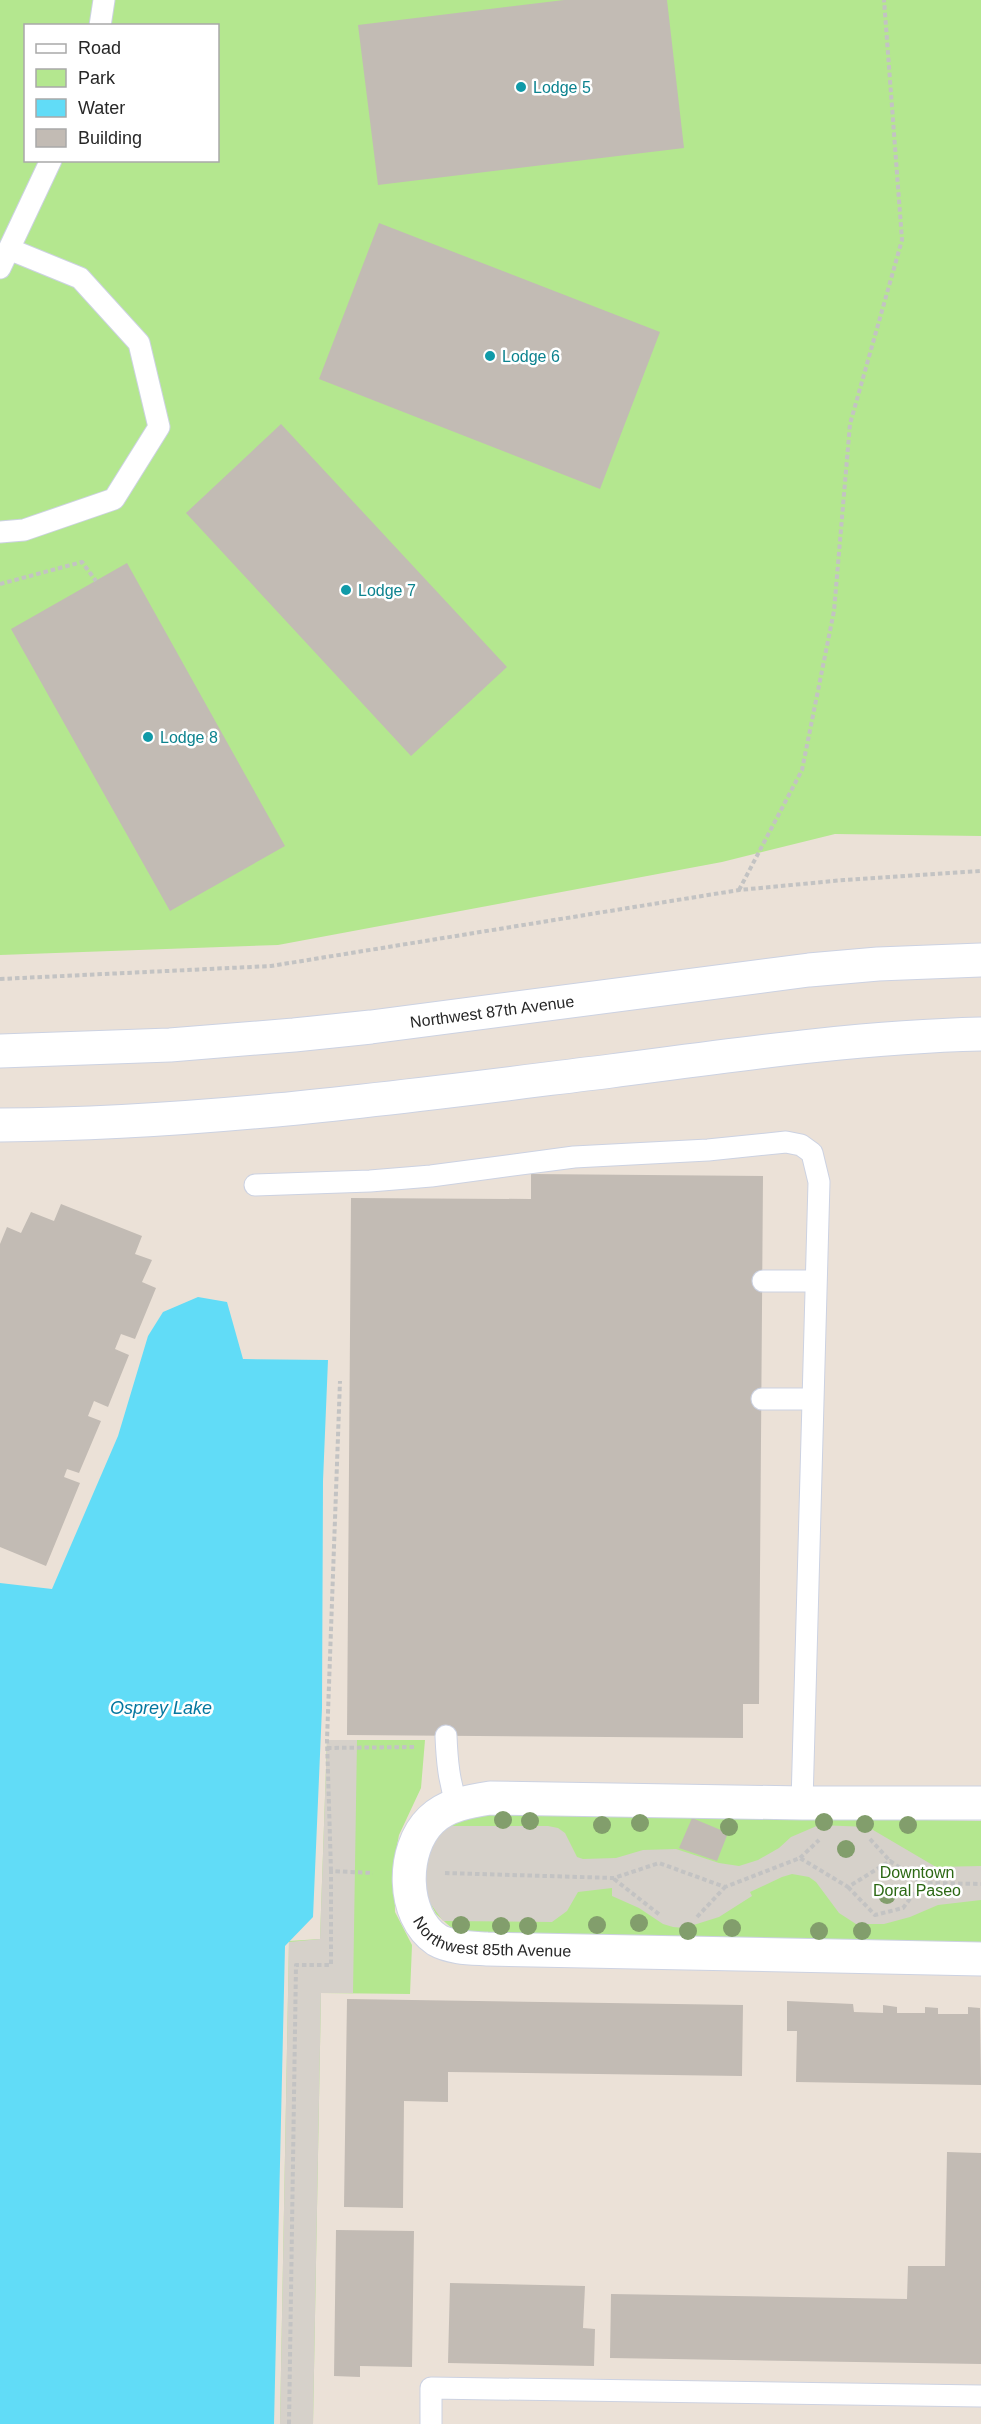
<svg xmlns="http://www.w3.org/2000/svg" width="981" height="2424" viewBox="0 0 981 2424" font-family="Arial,sans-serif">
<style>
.green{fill:#b4e78f;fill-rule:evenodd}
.plaza{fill:#d6d1ca}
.water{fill:#61dcf7}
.building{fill:#c2bbb4}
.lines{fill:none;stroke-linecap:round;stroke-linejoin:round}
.lane-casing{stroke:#ccd2e2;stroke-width:23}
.street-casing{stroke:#ccd2e2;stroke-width:35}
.secondary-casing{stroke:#ccd2e2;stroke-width:35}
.path{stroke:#c3c3c3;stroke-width:4;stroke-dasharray:4.5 3;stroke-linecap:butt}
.lane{stroke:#fff;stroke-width:21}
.street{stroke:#fff;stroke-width:33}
.secondary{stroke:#fff;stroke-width:33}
.tree{fill:#829e6c}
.culture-dot{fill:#0f9aa8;stroke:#fff;stroke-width:2}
.labels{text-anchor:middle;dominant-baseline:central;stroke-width:5;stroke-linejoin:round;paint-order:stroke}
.culture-label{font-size:16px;fill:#0d838f;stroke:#fff;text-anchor:start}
.street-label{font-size:16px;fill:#272727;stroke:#fff}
.park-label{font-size:16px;fill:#2c6814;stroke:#fff}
.water-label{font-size:18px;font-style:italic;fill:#04779f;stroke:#fff}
</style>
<rect width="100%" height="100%" fill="#ebe1d7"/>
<!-- green -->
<path class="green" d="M0 0H981V836L835 834 722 862 278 945 0 955ZM26 26H218V160H26Z
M327 1740H425L421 1788 399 1835 394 1862 395 1912 412 1945 410 1994 321 1993 313 2424H280L289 1941 320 1939Z
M475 1812 981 1821V1943L456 1932 436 1914 430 1903 453 1818Z"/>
<!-- plaza -->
<path class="plaza" d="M327 1740H357L353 1993H321L313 2424H280L289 1942 320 1939Z
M819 1825 868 1827 936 1867 981 1866V1900L938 1905 910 1917 884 1924H856L839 1913 816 1882 809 1877 792 1874 782 1877 750 1892 752 1896 719 1917 684 1928 673 1927 663 1924 639 1908 612 1896V1888L578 1892 567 1911 552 1922 443 1921 430 1903 426 1892 425 1862 441 1826H548L558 1828 565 1833 577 1857 583 1859 616 1858 643 1850 676 1849 719 1863 739 1866 758 1860 779 1848 791 1837Z"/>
<!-- water -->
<path class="water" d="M198 1297 227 1302 243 1359 328 1360 323 1481 322 1708 313 1917 285 1946 274 2424H0V1583L52 1589 118 1436 148 1336 163 1312Z"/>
<!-- building -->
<path class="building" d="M564 0H667L684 148 378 185 358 25Z
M379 223 660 332 600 489 319 379Z
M281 424 507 667 411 756 186 513Z
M127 563 285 846 170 911 11 629Z
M531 1174 763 1176 759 1704H743V1738L347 1735 351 1198 531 1199Z
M61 1204 142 1236 135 1254 152 1260 142 1282 156 1288 135 1339 121 1334 115 1349 129 1355 108 1407 94 1401 88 1416 101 1421 79 1473 67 1469 64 1477 80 1483 46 1566 0 1547V1244L7 1227 21 1233 31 1212 54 1221Z
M692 1818 728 1833 717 1861 679 1848Z
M347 1999 743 2005 742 2076 448 2072V2102L404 2101 403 2208 344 2207Z
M787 2001 853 2004 854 2012 883 2013V2005L897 2007V2013H925V2007L938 2008V2014H968V2007L980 2008 981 2085 796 2082 797 2031H787Z
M947 2152 981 2153V2364L610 2358 611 2294 907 2299 908 2266H945Z
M336 2230 414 2231 412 2367 360 2366V2377L334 2376Z
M450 2283 585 2286 583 2328 595 2329 594 2366 448 2363Z"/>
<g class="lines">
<defs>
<path id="lane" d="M100 26 104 0
M0 268 51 160
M0 532 24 530 114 499 159 427 139 343 80 278 9 249
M255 1185 370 1181 431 1176 574 1157 708 1150 786 1142 801 1145 812 1153 819 1182 802 1803
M763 1281H816
M762 1399H813
M446 1736C447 1761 449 1782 457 1805
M431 2424V2388L981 2396"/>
<g id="street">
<path id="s1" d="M981 1803H802L490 1798C470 1801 446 1805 431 1820 401 1849 401 1916 437 1940 451 1948 472 1948 487 1949L981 1959"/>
</g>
<g id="secondary">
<path id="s2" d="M0 1051 170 1045 294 1035 371 1027 809 970 878 964 981 960"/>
<path d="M0 1125C205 1124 408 1096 611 1071 734 1055 857 1037 981 1034"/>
</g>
</defs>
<!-- lane casing -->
<use href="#lane" class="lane-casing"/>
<!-- street casing -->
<use href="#street" class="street-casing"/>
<!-- secondary casing -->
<use href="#secondary" class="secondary-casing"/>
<!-- path -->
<path class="path" d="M0 584 82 562 96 581
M739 890 802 770 834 611 850 424 902 240 884 0
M0 979 271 966 739 890 844 880 981 871
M327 1748 417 1747
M870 1839 890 1861
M800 1858 819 1840
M331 1871 327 1740 340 1381
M445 1873 614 1878 659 1863 725 1887 800 1858 848 1887 890 1861 922 1883 981 1884
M614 1879 660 1915
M848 1887 875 1915 903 1908 922 1883
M697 1917 725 1887
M289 2424 296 1965H331V1871L373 1873"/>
<!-- lane -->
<use href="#lane" class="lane"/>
<!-- street -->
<use href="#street" class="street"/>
<!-- secondary -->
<use href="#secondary" class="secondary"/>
</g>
<!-- trees -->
<g class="tree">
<circle cx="503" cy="1820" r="9"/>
<circle cx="530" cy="1821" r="9"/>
<circle cx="824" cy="1822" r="9"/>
<circle cx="640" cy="1823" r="9"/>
<circle cx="865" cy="1824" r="9"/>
<circle cx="602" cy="1825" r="9"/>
<circle cx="908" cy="1825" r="9"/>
<circle cx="729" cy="1827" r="9"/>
<circle cx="846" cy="1849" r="9"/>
<circle cx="887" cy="1895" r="9"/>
<circle cx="639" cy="1923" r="9"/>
<circle cx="461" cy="1925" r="9"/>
<circle cx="597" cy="1925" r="9"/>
<circle cx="501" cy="1926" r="9"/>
<circle cx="528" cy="1926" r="9"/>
<circle cx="732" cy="1928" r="9"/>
<circle cx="688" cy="1931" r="9"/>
<circle cx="819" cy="1931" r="9"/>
<circle cx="862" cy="1931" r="9"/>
</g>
<!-- markers -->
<g class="culture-dot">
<circle cx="521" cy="87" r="6"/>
<circle cx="490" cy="356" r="6"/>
<circle cx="346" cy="590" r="6"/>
<circle cx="148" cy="737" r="6"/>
</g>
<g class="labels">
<!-- culture labels -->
<g class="culture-label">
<text x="533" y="87">Lodge 5</text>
<text x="502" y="356">Lodge 6</text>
<text x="358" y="590">Lodge 7</text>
<text x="160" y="737">Lodge 8</text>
</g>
<!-- street labels -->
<g class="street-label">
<text stroke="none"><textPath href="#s2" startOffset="494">Northwest 87th Avenue</textPath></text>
<text stroke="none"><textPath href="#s1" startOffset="742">Northwest 85th Avenue</textPath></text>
</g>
<!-- park labels -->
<g class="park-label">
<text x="917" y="1872">Downtown<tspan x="917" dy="18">Doral Paseo</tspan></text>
</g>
<!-- water labels -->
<g class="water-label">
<text x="161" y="1708">Osprey Lake</text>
</g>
</g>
<!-- legend -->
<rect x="24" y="24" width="195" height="138" fill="#ffffff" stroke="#a9a9a9" stroke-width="1.5"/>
<rect x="36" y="44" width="30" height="9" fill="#ffffff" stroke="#a9a9a9" stroke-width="1.5"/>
<text x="78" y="54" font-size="18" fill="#272727">Road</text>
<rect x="36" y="69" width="30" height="18" fill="#b4e78f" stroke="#a9a9a9" stroke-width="1.5"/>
<text x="78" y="84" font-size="18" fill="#272727">Park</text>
<rect x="36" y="99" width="30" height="18" fill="#61dcf7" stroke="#a9a9a9" stroke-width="1.5"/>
<text x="78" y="114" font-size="18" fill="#272727">Water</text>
<rect x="36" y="129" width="30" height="18" fill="#c2bbb4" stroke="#a9a9a9" stroke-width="1.5"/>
<text x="78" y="144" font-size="18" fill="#272727">Building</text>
</svg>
